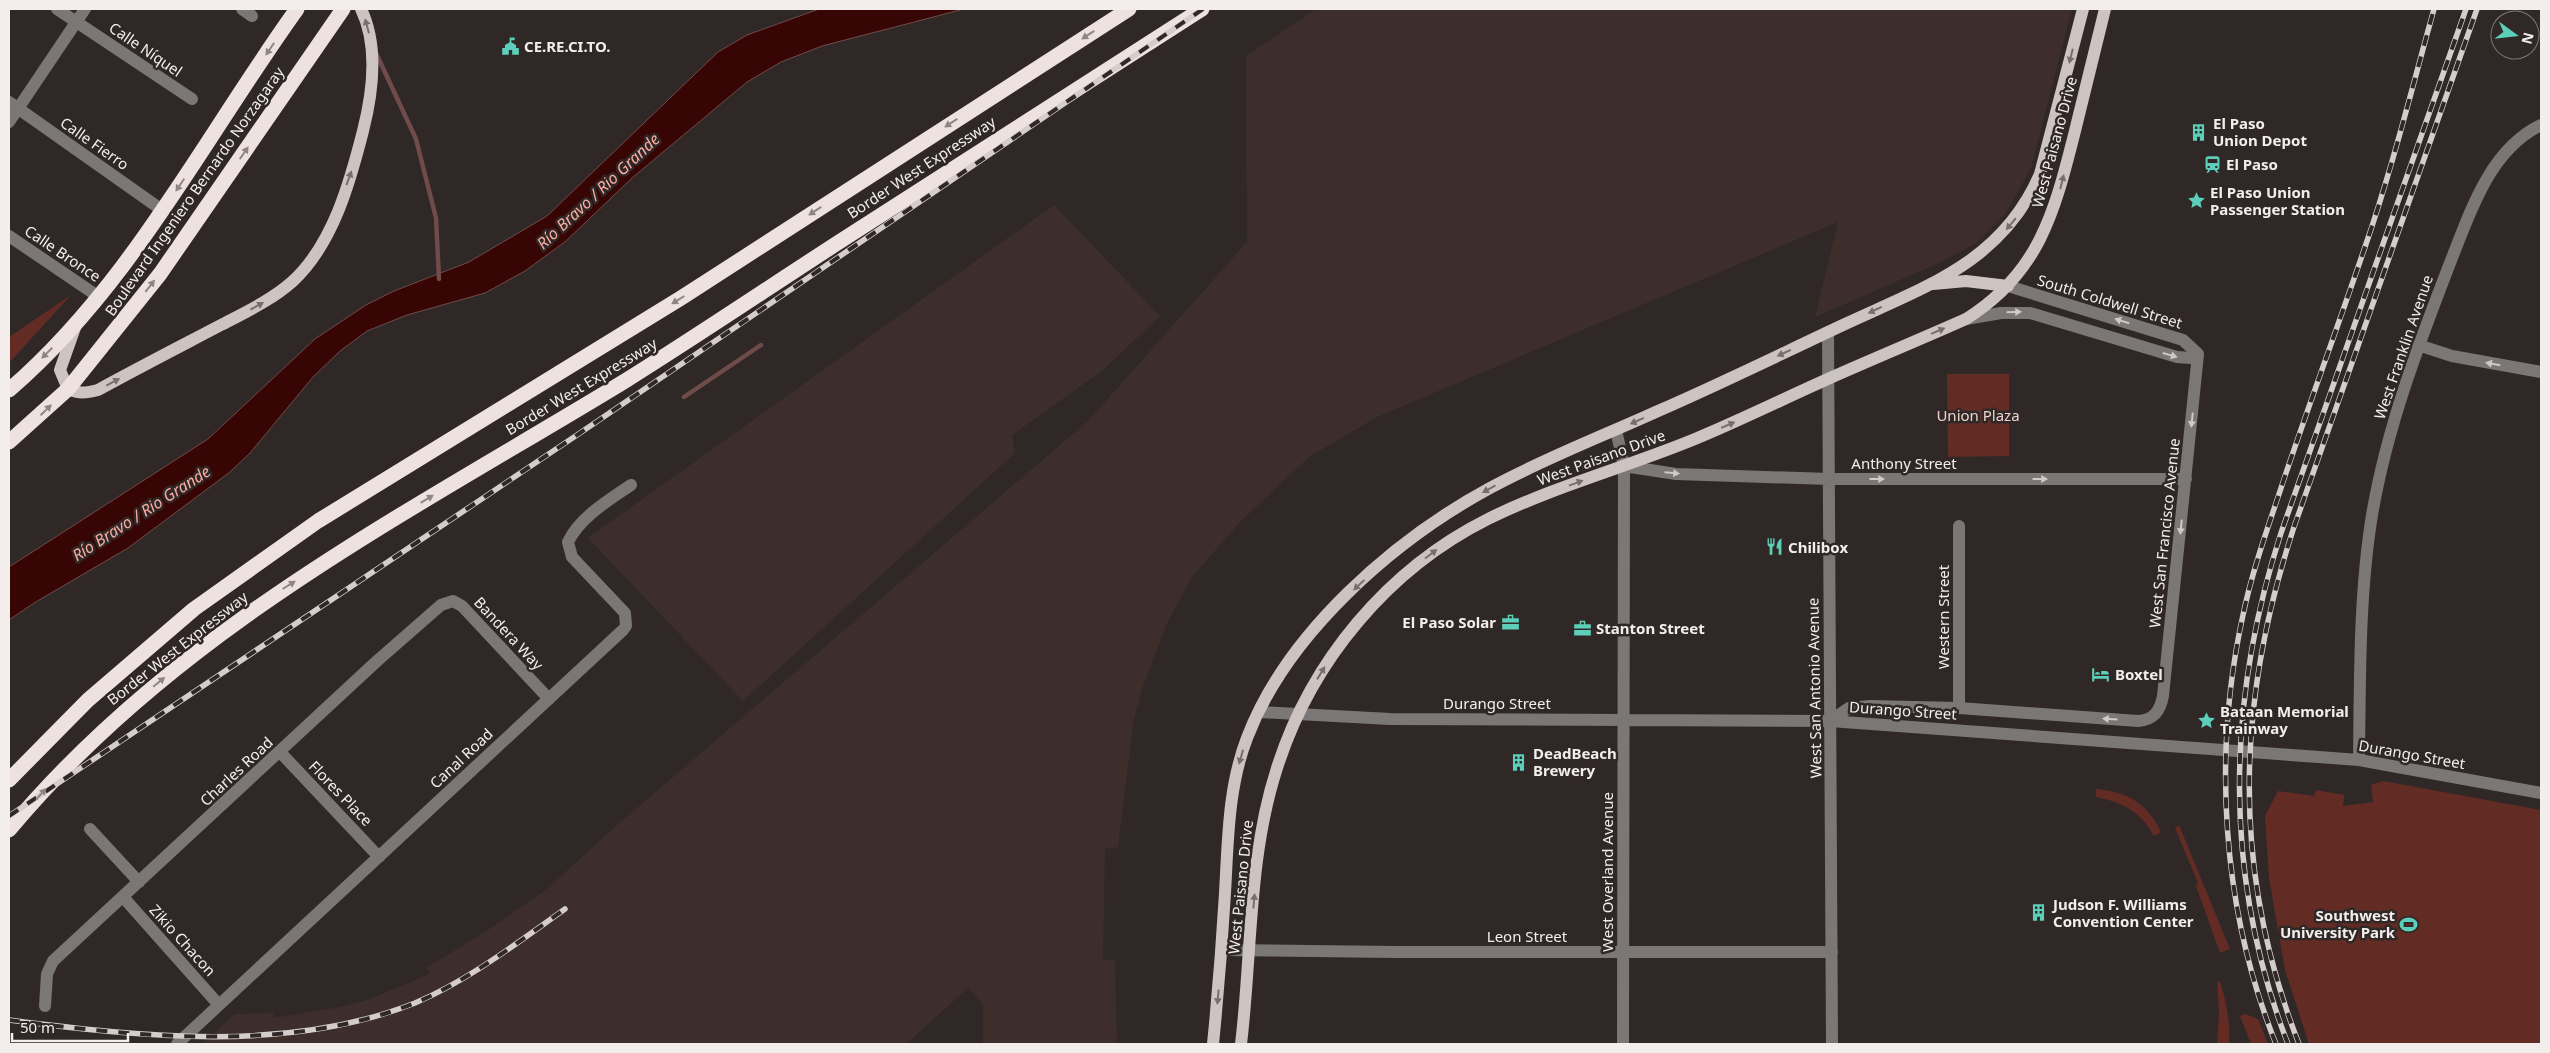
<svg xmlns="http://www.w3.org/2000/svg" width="2550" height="1053" viewBox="0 0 2550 1053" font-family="'Noto Sans',sans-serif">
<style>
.built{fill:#3d2e2c}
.green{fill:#622c25}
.water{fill:#370604;stroke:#6f4b4a}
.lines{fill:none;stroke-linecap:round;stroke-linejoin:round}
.stream{stroke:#6f4b4a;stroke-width:4.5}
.minor{stroke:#7b7776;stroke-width:12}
.major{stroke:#cdc4c2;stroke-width:12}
.highway{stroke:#ede2e0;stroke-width:15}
.rail-casing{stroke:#d4cdcc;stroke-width:5.5}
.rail{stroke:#302827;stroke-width:4;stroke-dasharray:11;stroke-linecap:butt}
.oneway{fill:#776e6d}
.oneway2{fill:#8e8584}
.oneway3{fill:#cfcac9}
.labels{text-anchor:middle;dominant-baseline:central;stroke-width:5;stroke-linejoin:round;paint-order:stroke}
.poi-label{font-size:15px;font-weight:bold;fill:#f3edec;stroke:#302827;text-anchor:start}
.street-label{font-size:15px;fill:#f3edec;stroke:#302827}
.park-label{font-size:15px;fill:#edd1cd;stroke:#302827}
.water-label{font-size:16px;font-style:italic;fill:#fbaca0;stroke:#302827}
</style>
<rect width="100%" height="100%" fill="#302827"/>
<!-- built -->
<path class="built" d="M1316 9H2072L2031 168 2006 213 1976 243 1939 263 1815 317 1838 222 1377 417 1309 457 1241 521 1192 577 1168 621 1142 689 1134 719 1118 847 1105 849 1103 960H1115L1117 1044H983V1004L968 988 906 1044H202L235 1014 273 1013 274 1018 341 1007 370 999 430 974 426 968 485 932 547 889 609 832 1088 421 1247 242 1246 56Z
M1054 205 1160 316 1102 371 1012 435 1015 453 743 701 588 538Z"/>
<!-- green -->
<path class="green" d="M71 295 9 363V337Z
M1947 374H2009V456L1948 457Z
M2383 781 2541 810V1044H2309L2285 970 2269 878 2265 816 2278 791 2314 796 2316 790 2344 795 2343 806 2373 802 2371 785Z
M2096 789C2128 792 2147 803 2161 832L2154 836C2141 812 2123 802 2096 797Z
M2179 825 2230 949 2220 953 2196 886 2198 883 2175 828Z
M2220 981C2226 1002 2231 1022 2229 1044H2217L2219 1012 2217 982Z
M2245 1014 2258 1019 2268 1044H2251L2240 1016Z"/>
<!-- water -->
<path class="water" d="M819 9H964L822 46 781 62 747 82 632 178 566 241 525 271 485 293 407 315 367 331 340 351 313 377 250 453 230 472 128 548 34 603 9 620V567L208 439 315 339 366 305 394 291 469 262 547 216 718 52 747 35Z"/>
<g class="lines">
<!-- stream -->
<path class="stream" d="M376 53 416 139 436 218 439 279
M684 397 761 345"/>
<!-- minor -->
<path class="minor" d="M57 9 192 99
M242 9 252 16
M9 102 162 210
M9 122 85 9
M9 236 99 297
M2008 286 2183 340 2198 354
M1966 319 2001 313H2030L2177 357 2191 358 2198 354
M1828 332 1832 1044
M2418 345 2452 356 2541 372
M1616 430 1624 466 1623 1044
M1624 466 1676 474 1829 479H2186
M1959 526V708
M1259 712 1390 719 1830 721 2359 760 2541 793
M1830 721 1849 708 1870 706 1959 708 2138 721C2154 720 2160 711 2163 696L2198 354
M280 752 379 857
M2359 760C2360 679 2359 595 2372 515 2387 427 2418 346 2450 263 2470 213 2489 150 2541 125
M90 829 139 882
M123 897 219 1005
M1222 950 1395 952H1832
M45 1006 47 974 53 961 377 661 441 605 453 601 462 606 549 699
M177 1044 623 630 626 626 625 613 572 557 568 542C580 517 609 500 631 485"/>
<!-- major -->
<path class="major" d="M1933 284 1966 281 2008 286
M77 322 60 370 68 389C79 394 86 393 98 390 138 368 179 347 219 326 244 313 272 300 293 281 333 244 350 182 363 131 373 92 379 46 361 9
M1213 1044C1218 994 1222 944 1225 893 1228 841 1228 787 1247 738 1287 633 1394 540 1490 488 1543 459 1603 436 1658 411 1720 384 1781 354 1843 325 1924 287 2002 263 2040 174L2083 9
M1241 1044C1252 953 1248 857 1277 768 1311 661 1388 569 1488 519 1555 486 1627 467 1695 439 1741 420 1785 398 1830 378 1875 358 1921 339 1966 319 2040 273 2055 210 2075 131 2085 90 2095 49 2105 9"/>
<!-- highway -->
<path class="highway" d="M9 390C131 285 204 138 297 9
M9 442 68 389 160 274 343 9
M9 780 88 700 194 609 318 521 681 298 1129 9
M9 830C177 629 405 515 625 381 697 336 768 288 839 242 960 163 1081 86 1202 9"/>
<defs>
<path id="rail" d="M9 816 580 433 1203 9
M9 1020C141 1037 289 1053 415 1003 469 980 517 943 565 909
M2276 1044C2222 910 2212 756 2243 615 2253 567 2270 522 2285 476 2311 399 2339 323 2365 247 2392 169 2412 88 2434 9
M2288 1044C2223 877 2226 703 2281 533L2466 9
M2299 1044C2231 870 2236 703 2294 527L2477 9"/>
</defs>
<!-- rail casing -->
<use href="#rail" class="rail-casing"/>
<!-- rail -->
<use href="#rail" class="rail"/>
</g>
<!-- one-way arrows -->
<defs><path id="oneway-solid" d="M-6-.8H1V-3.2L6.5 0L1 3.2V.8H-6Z" transform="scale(1.25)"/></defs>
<g class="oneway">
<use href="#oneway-solid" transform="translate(367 26) rotate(-105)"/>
<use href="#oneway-solid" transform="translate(2071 56) rotate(104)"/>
<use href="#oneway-solid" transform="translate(349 178) rotate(-70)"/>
<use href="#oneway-solid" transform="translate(2062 182) rotate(-76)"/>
<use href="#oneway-solid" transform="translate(2011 224) rotate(130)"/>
<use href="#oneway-solid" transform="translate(257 306) rotate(-29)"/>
<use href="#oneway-solid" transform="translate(1875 310) rotate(155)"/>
<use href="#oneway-solid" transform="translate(1938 331) rotate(-23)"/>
<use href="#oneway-solid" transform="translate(1784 353) rotate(155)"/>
<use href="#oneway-solid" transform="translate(113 382) rotate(-28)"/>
<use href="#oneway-solid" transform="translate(1637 421) rotate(156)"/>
<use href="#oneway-solid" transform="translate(1728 425) rotate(-23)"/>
<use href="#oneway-solid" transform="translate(1576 483) rotate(-20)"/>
<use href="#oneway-solid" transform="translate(1489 489) rotate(151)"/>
<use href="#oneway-solid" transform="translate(1431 554) rotate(-37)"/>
<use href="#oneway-solid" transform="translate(1359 585) rotate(137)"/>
<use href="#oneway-solid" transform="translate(1321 673) rotate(-58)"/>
<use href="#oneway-solid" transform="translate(1241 757) rotate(106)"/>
<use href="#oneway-solid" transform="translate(1254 901) rotate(-85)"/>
<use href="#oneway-solid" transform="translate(1218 997) rotate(95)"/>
</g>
<g class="oneway2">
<use href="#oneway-solid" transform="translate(1088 35) rotate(147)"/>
<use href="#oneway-solid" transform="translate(270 49) rotate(124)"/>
<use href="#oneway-solid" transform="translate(951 123) rotate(147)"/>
<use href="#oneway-solid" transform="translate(244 153) rotate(-55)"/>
<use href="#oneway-solid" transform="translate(180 185) rotate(124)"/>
<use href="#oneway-solid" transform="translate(815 211) rotate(147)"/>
<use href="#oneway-solid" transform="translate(150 286) rotate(-52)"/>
<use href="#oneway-solid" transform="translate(678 300) rotate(148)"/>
<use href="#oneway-solid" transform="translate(47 353) rotate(135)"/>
<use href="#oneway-solid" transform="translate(46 410) rotate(-44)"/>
<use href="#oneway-solid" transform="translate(427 499) rotate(-31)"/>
<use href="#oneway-solid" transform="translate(289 585) rotate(-32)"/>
<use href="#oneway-solid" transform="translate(159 682) rotate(-39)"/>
<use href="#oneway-solid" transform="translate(41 794) rotate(-48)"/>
</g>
<g class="oneway3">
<use href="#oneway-solid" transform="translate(2014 312) rotate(-1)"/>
<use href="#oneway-solid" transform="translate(2122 321) rotate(-163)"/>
<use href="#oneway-solid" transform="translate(2170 355) rotate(16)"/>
<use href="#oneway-solid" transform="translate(2493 364) rotate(-170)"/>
<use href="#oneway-solid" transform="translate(2192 420) rotate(96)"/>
<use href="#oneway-solid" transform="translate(1672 473) rotate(5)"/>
<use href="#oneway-solid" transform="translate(1877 479)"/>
<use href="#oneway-solid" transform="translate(2040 479)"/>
<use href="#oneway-solid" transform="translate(2181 527) rotate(96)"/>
<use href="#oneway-solid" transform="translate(2110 719) rotate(-176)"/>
</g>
<!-- icons -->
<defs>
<symbol id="civic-bare" viewBox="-9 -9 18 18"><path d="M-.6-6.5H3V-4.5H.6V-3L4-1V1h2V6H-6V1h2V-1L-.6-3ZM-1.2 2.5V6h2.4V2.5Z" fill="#5dceb9" stroke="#302827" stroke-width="2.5" paint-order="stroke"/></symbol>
<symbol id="building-bare" viewBox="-9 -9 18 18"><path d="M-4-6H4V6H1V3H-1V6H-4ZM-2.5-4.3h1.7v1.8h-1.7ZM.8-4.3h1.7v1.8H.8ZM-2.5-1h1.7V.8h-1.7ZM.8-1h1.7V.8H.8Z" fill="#5dceb9" stroke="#302827" stroke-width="2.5" paint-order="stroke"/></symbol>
<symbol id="station-bare" viewBox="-9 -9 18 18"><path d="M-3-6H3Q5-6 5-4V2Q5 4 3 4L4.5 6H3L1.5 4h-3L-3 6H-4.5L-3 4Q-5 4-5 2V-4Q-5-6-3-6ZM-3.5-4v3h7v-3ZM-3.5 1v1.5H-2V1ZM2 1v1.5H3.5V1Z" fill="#5dceb9" stroke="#302827" stroke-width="2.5" paint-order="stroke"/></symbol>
<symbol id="sight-bare" viewBox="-9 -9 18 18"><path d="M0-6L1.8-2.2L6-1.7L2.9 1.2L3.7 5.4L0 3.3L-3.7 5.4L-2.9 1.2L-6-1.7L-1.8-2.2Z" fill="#5dceb9" stroke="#302827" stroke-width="2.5" paint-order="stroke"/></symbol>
<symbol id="restaurant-bare" viewBox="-9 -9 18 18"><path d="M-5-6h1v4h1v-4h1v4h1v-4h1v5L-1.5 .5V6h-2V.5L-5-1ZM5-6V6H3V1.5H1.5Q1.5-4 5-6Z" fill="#5dceb9" stroke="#302827" stroke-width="2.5" paint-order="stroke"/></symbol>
<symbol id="office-bare" viewBox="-9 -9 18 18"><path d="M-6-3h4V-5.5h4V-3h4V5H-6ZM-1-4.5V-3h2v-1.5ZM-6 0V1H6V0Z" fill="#5dceb9" stroke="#302827" stroke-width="2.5" paint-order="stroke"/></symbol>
<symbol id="hotel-bare" viewBox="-9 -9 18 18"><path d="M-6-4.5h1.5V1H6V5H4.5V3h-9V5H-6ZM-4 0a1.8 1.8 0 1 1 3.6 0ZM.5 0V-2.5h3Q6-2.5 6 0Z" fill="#5dceb9" stroke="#302827" stroke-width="2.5" paint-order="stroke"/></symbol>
<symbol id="stadium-bare" viewBox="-9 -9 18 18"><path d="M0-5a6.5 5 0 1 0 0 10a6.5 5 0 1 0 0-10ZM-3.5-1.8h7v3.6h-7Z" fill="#5dceb9" stroke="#302827" stroke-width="2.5" paint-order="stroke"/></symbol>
</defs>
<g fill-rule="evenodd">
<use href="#civic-bare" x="498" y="34" width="25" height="25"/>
<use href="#building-bare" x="2186" y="120" width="25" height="25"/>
<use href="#station-bare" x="2200" y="152" width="25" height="25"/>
<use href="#sight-bare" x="2184" y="188" width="25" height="25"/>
<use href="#restaurant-bare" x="1762" y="534" width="25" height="25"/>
<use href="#office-bare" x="1498" y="610" width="25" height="25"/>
<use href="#office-bare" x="1570" y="616" width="25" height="25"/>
<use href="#hotel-bare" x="2088" y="662" width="25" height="25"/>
<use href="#sight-bare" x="2194" y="708" width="25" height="25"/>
<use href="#building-bare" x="1506" y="750" width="25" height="25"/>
<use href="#building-bare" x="2026" y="900" width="25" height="25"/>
<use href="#stadium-bare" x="2396" y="912" width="25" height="25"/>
</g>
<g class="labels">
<!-- poi labels -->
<g class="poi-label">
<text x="524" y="46">CE.RE.CI.TO.</text>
<text x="2213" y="123">El Paso<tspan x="2213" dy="17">Union Depot</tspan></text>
<text x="2226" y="164">El Paso</text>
<text x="2210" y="192">El Paso Union<tspan x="2210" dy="17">Passenger Station</tspan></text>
<text x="1788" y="547">Chilibox</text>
<text x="1496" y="622" text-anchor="end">El Paso Solar</text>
<text x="1596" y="628">Stanton Street</text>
<text x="2115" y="674">Boxtel</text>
<text x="2220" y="711">Bataan Memorial<tspan x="2220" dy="17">Trainway</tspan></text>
<text x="1533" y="753">DeadBeach<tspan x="1533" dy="17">Brewery</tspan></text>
<text x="2053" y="904">Judson F. Williams<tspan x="2053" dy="17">Convention Center</tspan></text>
<text x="2395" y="915" text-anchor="end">Southwest<tspan x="2395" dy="17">University Park</tspan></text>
</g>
<!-- street labels -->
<g class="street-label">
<text transform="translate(146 49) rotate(34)">Calle Níquel</text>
<text transform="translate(2054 142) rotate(-75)">West Paisano Drive</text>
<text transform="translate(95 143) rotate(35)">Calle Fierro</text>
<text transform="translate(921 167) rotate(-33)">Border West Expressway</text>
<text transform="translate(194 191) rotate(-55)">Boulevard Ingeniero Bernardo Norzagaray</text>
<text transform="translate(63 253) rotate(34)">Calle Bronce</text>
<text transform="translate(2110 301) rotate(17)">South Coldwell Street</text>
<text transform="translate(2403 347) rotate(-71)">West Franklin Avenue</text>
<text transform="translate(581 386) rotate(-31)">Border West Expressway</text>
<text transform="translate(1601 457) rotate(-20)">West Paisano Drive</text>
<text x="1904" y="463">Anthony Street</text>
<text transform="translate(2164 533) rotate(-84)">West San Francisco Avenue</text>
<text transform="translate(1943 617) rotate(-90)">Western Street</text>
<text transform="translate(509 633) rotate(47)">Bandera Way</text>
<text transform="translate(177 648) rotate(-38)">Border West Expressway</text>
<text transform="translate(1814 688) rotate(-91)">West San Antonio Avenue</text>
<text x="1497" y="703">Durango Street</text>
<text transform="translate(1903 710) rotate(4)">Durango Street</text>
<text transform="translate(2412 754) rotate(10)">Durango Street</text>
<text transform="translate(461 758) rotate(-43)">Canal Road</text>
<text transform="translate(236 771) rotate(-43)">Charles Road</text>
<text transform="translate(341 793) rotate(46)">Flores Place</text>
<text transform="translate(1607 872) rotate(-90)">West Overland Avenue</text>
<text transform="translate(1240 887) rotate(-84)">West Paisano Drive</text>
<text x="1527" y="936">Leon Street</text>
<text transform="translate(183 940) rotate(48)">Zikio Chacon</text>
</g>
<!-- park labels -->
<g class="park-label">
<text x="1978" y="415">Union Plaza</text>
</g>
<!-- water labels -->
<g class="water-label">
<text transform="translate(598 191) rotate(-43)">Río Bravo / Rio Grande</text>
<text transform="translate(141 513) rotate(-33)">Río Bravo / Rio Grande</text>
</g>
</g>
<!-- border -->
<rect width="2550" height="1053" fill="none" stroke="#f3edec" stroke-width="20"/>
<!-- north arrow -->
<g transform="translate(2515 35) rotate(105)"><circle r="24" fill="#302827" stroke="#7e7776"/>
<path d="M0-4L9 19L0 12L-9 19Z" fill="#5dceb9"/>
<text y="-8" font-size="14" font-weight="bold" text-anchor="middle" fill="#f3edec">N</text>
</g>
<!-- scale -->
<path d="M12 1033v8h116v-8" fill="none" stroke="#f3edec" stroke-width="2.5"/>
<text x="20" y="1033" font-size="15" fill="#f3edec" stroke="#302827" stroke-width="4" paint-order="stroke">50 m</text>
</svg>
